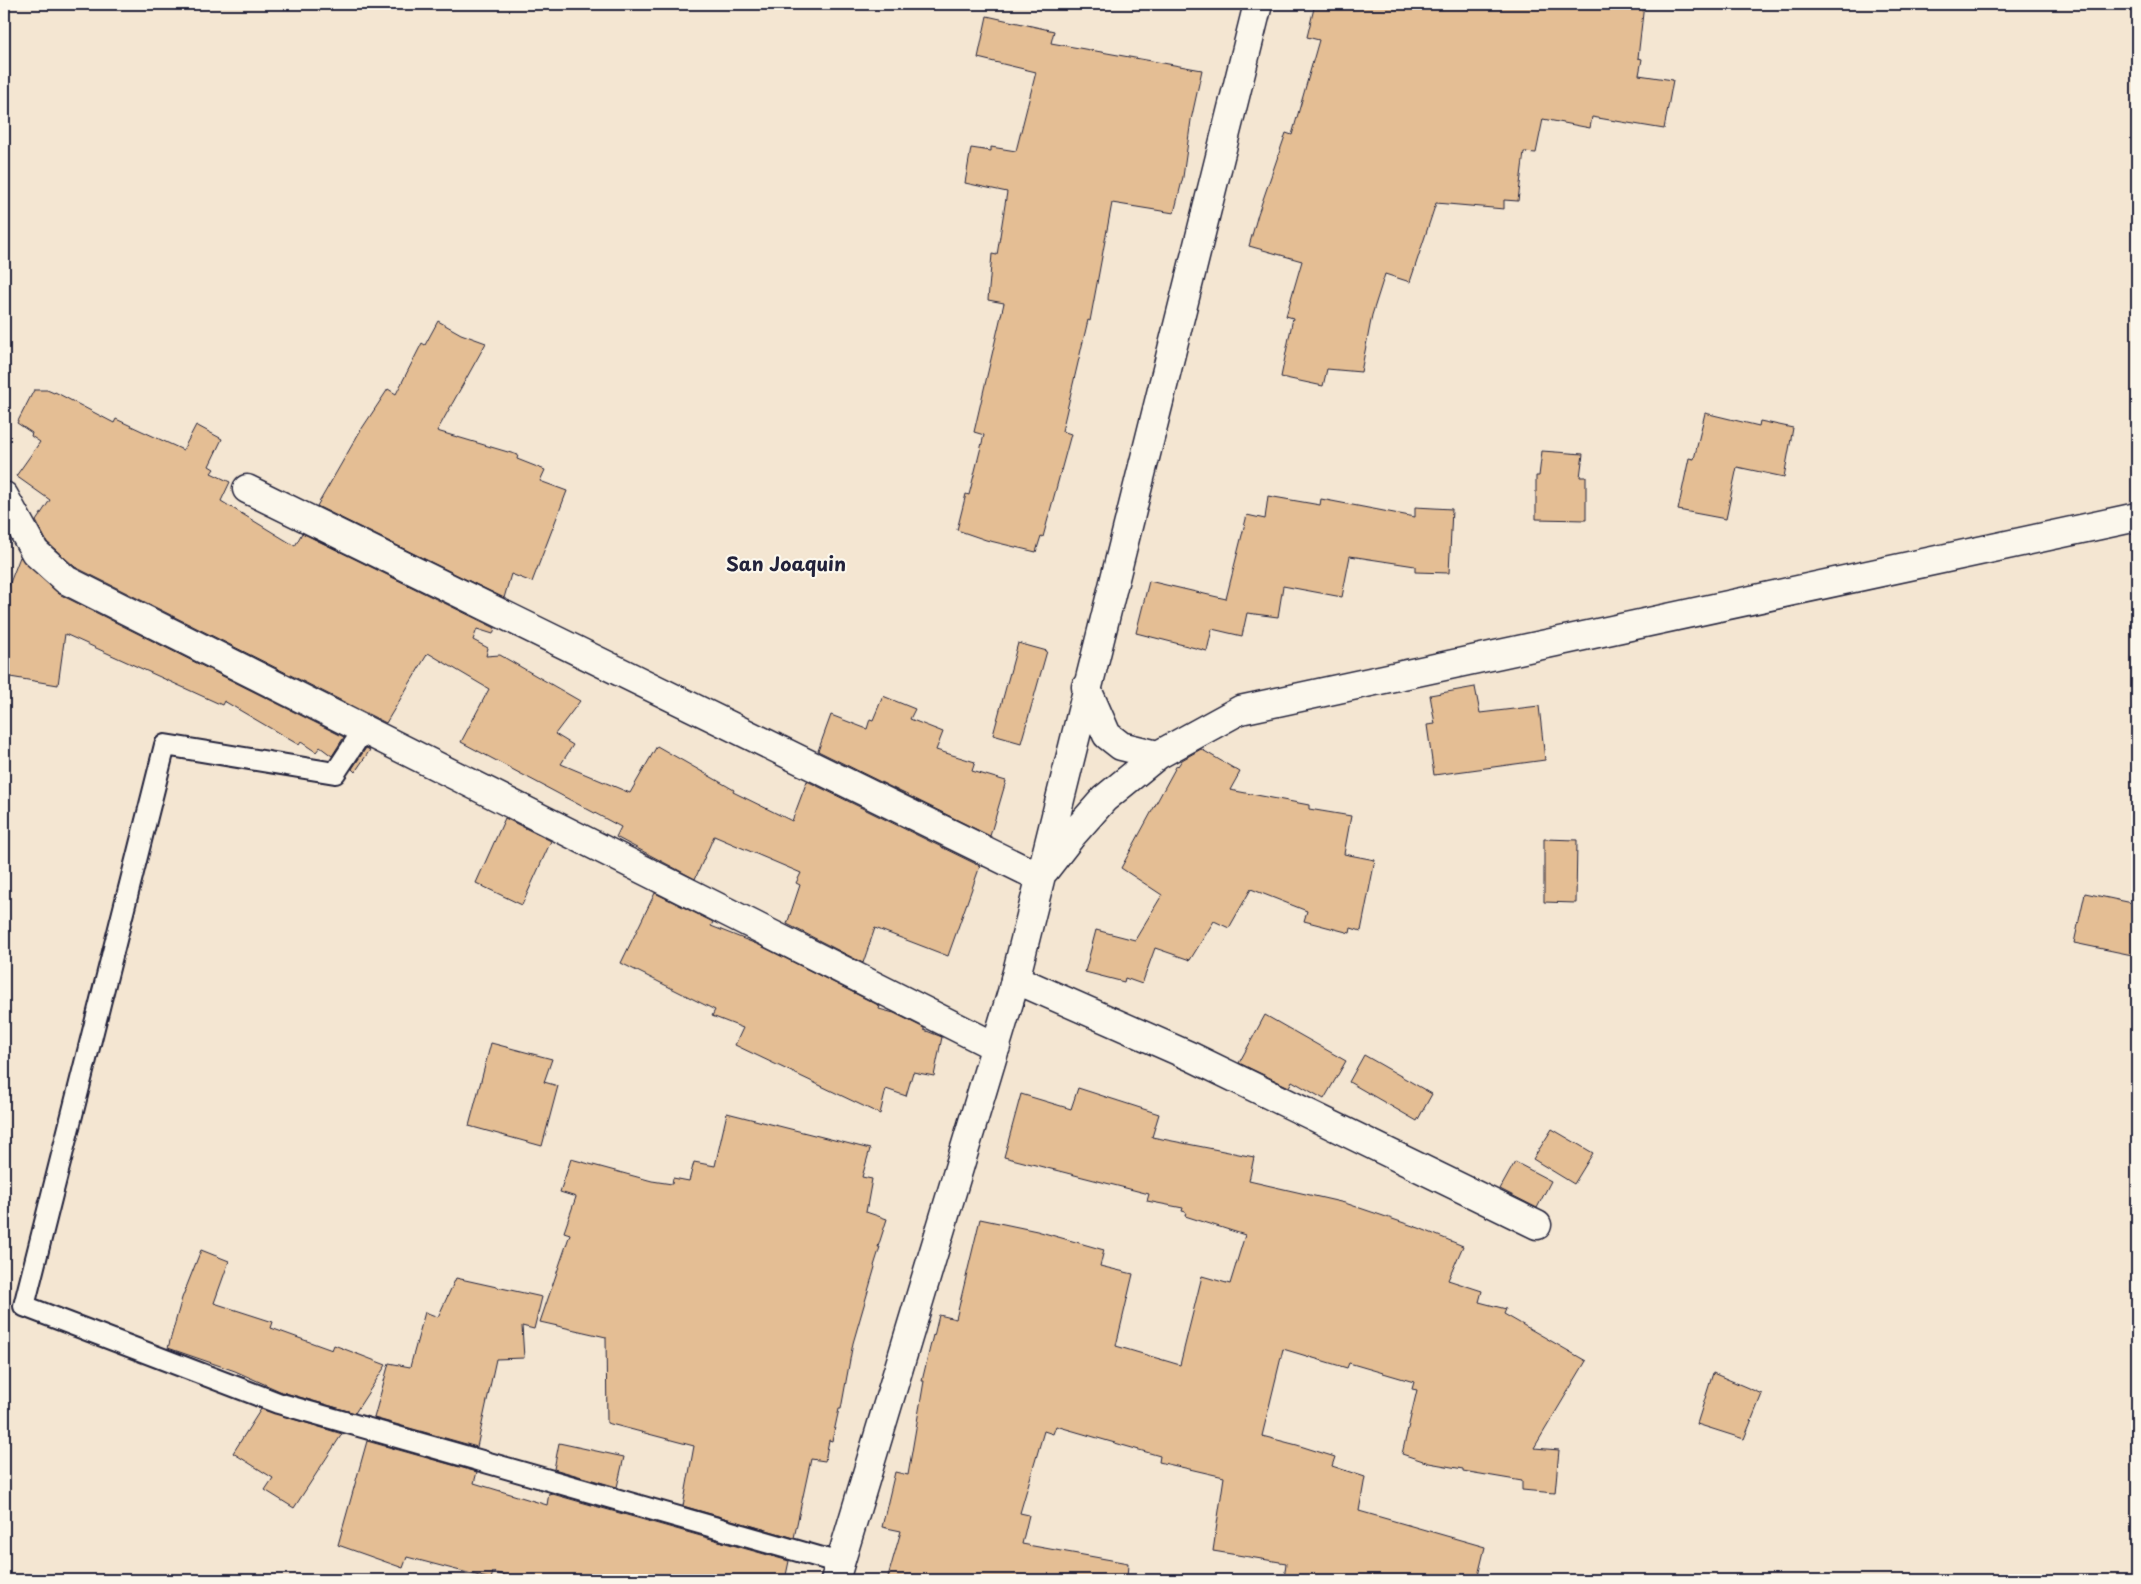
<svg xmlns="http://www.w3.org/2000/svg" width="2141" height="1584" viewBox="0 0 2141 1584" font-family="'Playpen Sans',sans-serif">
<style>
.building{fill:#e4be94;stroke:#22223b}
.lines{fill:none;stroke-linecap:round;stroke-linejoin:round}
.lane-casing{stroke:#22223b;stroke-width:24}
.street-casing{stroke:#22223b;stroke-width:31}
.secondary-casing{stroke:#22223b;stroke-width:31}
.lane{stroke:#fbf7ec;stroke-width:20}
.street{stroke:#fbf7ec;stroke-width:28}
.secondary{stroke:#fbf7ec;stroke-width:28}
.labels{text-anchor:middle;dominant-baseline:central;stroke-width:4.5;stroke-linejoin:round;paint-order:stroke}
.quarter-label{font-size:19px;font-weight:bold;fill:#22223b;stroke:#fbf7ec}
</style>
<rect width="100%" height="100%" fill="#f4e6d2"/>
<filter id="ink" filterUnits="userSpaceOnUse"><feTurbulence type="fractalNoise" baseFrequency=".02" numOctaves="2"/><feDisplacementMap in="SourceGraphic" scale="10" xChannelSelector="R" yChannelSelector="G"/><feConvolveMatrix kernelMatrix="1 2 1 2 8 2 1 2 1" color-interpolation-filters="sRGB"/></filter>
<g filter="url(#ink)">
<!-- building -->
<path class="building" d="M1315 4H1644L1638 58 1642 59 1639 75 1673 80 1664 129 1592 117 1590 128 1543 119 1536 153 1524 152 1518 201 1504 200V209L1436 203 1410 282 1385 274 1372 315 1361 372 1327 369 1323 386 1281 377 1293 318 1286 316 1302 261 1249 246 1258 214 1286 133 1292 135 1319 40 1307 37Z
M987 16 1054 31 1051 43 1202 70 1191 120 1183 177 1174 213 1112 203 1090 321 1088 320 1062 431 1071 434 1043 537 1041 536 1036 552 986 540 957 530 966 494 969 495 984 435 974 432 1004 303 988 300 992 254 997 255 1007 192 965 183 971 148 991 151V147L1016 151 1036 72 978 58Z
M438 321 461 334 486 343 437 431 518 455 517 459 545 470 540 481 567 491 532 582 511 574 504 598 317 506 359 433 388 389 396 394 422 343 425 345Z
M34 390H47L54 393 55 392 114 423 116 419 183 450 196 425 222 439 209 466 214 469 211 473 230 482 221 501 295 546 302 533 495 628 493 634 477 629 473 640 488 648 486 656 500 655 580 701 555 734 573 745 561 764 630 793 657 746 734 790 733 792 792 821 807 781 980 866 948 956 875 928 863 963 787 924 800 885 796 883 801 873 714 836 695 879 616 837 621 827 461 742 489 689 428 653 386 723 75 567 47 542 36 521 50 500 16 476 40 442 31 436 32 433 17 423Z
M1705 413 1759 426 1760 421 1793 428 1784 477 1737 467 1726 519 1678 510 1689 458 1694 459Z
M1542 451 1583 454 1580 477H1586V520L1536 519V476H1539Z
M1268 496 1320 505 1321 499 1415 517V507L1452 509 1449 573 1415 572V566L1350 556 1342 597 1283 586 1278 617 1247 613 1242 636 1212 629 1207 651 1136 633 1149 581 1226 599 1247 515 1265 519Z
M20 557 59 594 344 737 332 756 320 747 316 752 301 742 299 745 224 701 222 705 65 634 58 685 4 676V598Z
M1018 643 1047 651 1021 743 993 735Z
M1475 687 1480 713 1539 706 1545 760 1434 775 1427 725 1435 724 1430 695Z
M883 696 915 709 910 719 943 732 936 750 975 762 972 771 1006 781 990 836 818 751 831 715 867 729 870 719 873 720Z
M366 748 370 750 355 772 352 769Z
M1201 749 1240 772 1230 790 1309 805V809L1351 816 1344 854 1375 860 1361 931 1351 928 1350 933 1304 921 1307 911 1251 889 1229 928 1214 921 1190 960 1155 948 1142 984 1125 978 1124 982 1085 972 1096 930 1135 940 1162 895 1121 868 1177 765 1178 766 1182 760Z
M505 818 551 841 522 905 476 883Z
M1544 839 1577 840 1576 903 1544 902Z
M655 893 713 922 711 926 759 945 880 1006 879 1009 894 1013 924 1028V1030L942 1037 934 1076 913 1072 906 1096 886 1089 880 1114 735 1045 743 1028 712 1016 715 1010 621 963Z
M2085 893 2137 904V956L2074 943Z
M1265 1015 1346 1061 1324 1099 1292 1081 1289 1087 1239 1063Z
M491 1043 552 1059 544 1082 558 1086 542 1146 469 1126Z
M1364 1055 1432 1094 1417 1121 1349 1082Z
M1078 1088 1159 1114 1152 1137 1254 1157 1249 1181 1345 1203 1419 1228 1463 1246 1448 1280 1482 1291 1479 1302 1506 1309 1504 1314 1586 1361 1534 1448 1559 1450 1555 1493 1522 1490V1481L1463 1471V1469L1429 1463 1402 1454 1417 1390 1412 1389 1414 1382 1349 1363 1347 1368 1283 1349 1262 1436 1297 1445 1335 1457 1332 1466 1365 1477 1359 1511 1485 1547 1477 1580H1284L1286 1563 1213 1551 1224 1477 1159 1462 1160 1456 1056 1426 1053 1434 1044 1431 1020 1513 1029 1515 1022 1544 1128 1563 1127 1580H887L901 1531 882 1527 895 1472 908 1475 924 1381H922L933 1335 934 1336 939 1315 956 1319 980 1219 1037 1231 1104 1250 1100 1266 1133 1274 1116 1346 1180 1365 1202 1276 1230 1284 1245 1235 1185 1216 1186 1212 1182 1211 1183 1208 1147 1201 1149 1194 1004 1157 1021 1094 1071 1109Z
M727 1113 870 1149 862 1177 872 1179 866 1212 887 1219 878 1247H880L874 1266 875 1267 853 1343 841 1409H839L832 1441 829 1440 825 1461 811 1459 794 1538 683 1506 694 1446 607 1423 606 1337 540 1322 570 1234 564 1232 576 1197 560 1192 571 1159 652 1181 672 1184 673 1178 689 1181 694 1162 715 1166Z
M1552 1129 1593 1153 1574 1184 1533 1159Z
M1515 1162 1551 1181 1537 1208 1500 1189Z
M201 1250 229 1261 214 1303 273 1322 271 1328 332 1350 334 1345 386 1365 355 1413 282 1392 235 1371 168 1348 182 1298Z
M456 1278 542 1297 534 1329 522 1326 524 1358 496 1359 477 1447 374 1418 389 1363 410 1367 425 1312 438 1317Z
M1713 1373 1762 1394 1744 1439 1697 1424Z
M261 1409 342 1434 294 1508 265 1490 273 1478 233 1453Z
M367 1441 477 1472 474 1483 547 1505 549 1493 789 1561 785 1580H519L493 1572 491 1579 407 1557 403 1568 338 1545Z
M559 1443 624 1457 617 1487 554 1469Z"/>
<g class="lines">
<defs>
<path id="lane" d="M364 729 335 773 165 745 24 1306 278 1403 840 1563"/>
<path id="street" d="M247 489 1039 877
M1015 979 1192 1057 1537 1225"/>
<path id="secondary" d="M4 496 35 552 66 580 996 1047
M1086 687 1107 735 1121 746 1158 755
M1045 870 1073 834 1104 799 1158 755 1240 710 2137 517
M835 1580 1012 992 1258 4"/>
</defs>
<!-- lane casing -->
<use href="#lane" class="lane-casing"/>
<!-- street casing -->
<use href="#street" class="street-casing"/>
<!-- secondary casing -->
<use href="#secondary" class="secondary-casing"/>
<!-- lane -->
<use href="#lane" class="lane"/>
<!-- street -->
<use href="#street" class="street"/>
<!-- secondary -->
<use href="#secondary" class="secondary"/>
</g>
</g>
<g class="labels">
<!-- quarter labels -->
<g class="quarter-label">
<text x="786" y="563">San Joaquin</text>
</g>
</g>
<!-- margin -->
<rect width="2141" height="1584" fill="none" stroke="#fbf7ec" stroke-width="20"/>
<rect x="10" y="10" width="2121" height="1564" fill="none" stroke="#22223b" stroke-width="2" filter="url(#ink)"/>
</svg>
